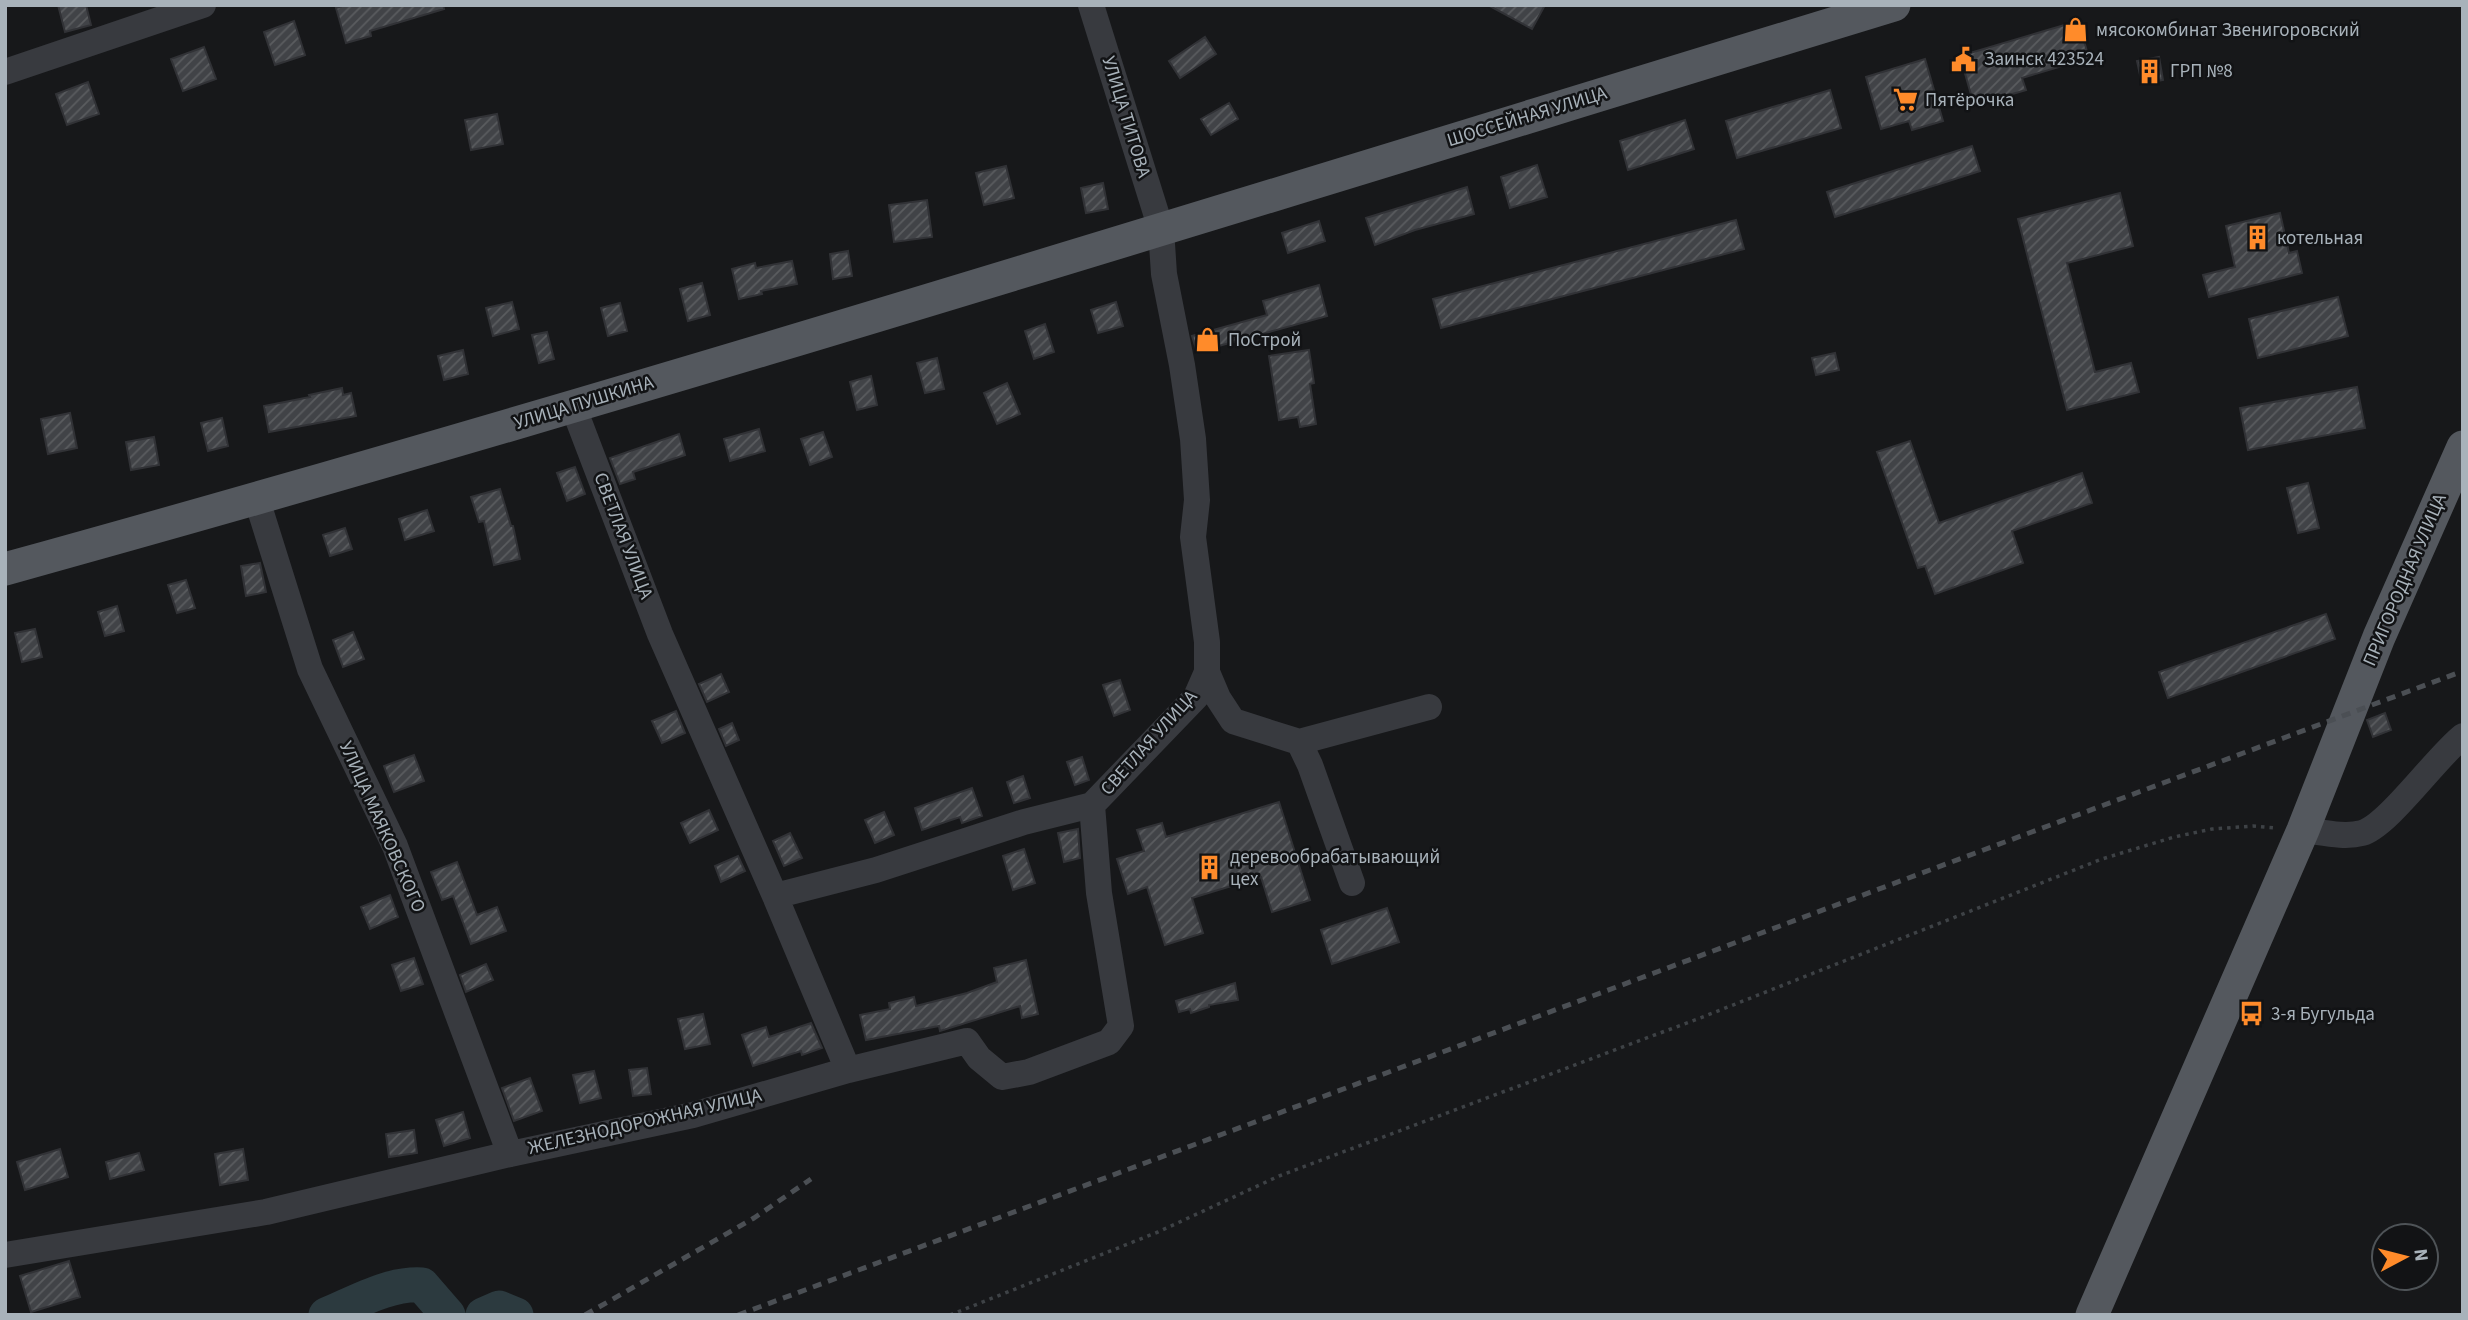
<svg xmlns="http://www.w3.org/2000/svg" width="2468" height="1320" viewBox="0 0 2468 1320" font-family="'Source Sans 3',sans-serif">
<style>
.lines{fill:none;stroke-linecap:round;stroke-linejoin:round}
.river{stroke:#2c3a3f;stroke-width:35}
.building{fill:url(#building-hatch);stroke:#313236;stroke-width:2}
.path{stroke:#3e4246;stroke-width:3.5;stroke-dasharray:3.5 5;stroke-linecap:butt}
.minor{stroke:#383a3f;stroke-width:26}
.major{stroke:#54585e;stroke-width:33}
.rail{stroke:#4b4f54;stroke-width:5;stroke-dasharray:9 7;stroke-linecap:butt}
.labels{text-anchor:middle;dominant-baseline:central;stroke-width:5;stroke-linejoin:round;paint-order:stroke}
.poi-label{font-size:19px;fill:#a8b2ba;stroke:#121315;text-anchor:start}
.street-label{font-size:19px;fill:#a8b2ba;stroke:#121315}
</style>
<defs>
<pattern id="building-hatch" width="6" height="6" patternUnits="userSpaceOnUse" patternTransform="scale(1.75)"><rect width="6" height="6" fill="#414347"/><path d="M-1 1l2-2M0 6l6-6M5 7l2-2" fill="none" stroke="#5a5c5f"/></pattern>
</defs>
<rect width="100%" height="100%" fill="#17181a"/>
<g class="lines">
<!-- river -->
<path class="river" d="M326 1315C357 1302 389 1283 422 1285L448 1315
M483 1315 499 1308 516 1315"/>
</g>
<!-- building -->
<path class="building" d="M58 5H86L91 25 65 32Z
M345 5H443L444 9 370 31 371 36 346 43 336 8Z
M1488 5H1545L1532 29Z
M294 21 305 55 275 65 264 32Z
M2078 21 2089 58 2022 78 2026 90 1985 102 1983 95 1972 98 1960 56Z
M1205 37 1216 54 1180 78 1169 61Z
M204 47 216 79 183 91 171 59Z
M2159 57 2163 80 2142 84 2137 61Z
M1925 59 1943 121 1912 130 1909 121 1881 129 1866 77Z
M88 82 99 114 67 125 56 94Z
M1830 90 1841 128 1737 158 1726 121Z
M1229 103 1238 119 1211 135 1201 119Z
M497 114 503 144 471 150 465 120Z
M1685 120 1694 149 1628 170 1620 141Z
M1972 146 1980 171 1835 217 1827 192Z
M1537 165 1547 197 1510 208 1501 177Z
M1006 166 1014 198 984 205 976 173Z
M1103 183 1108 209 1086 213 1081 188Z
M1467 187 1474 214 1415 230 1375 245 1366 218Z
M2120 193 2133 246 2067 263 2095 372 2131 363 2139 392 2067 410 2018 219Z
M927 200 932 237 894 242 889 205Z
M2280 213 2289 253 2297 251 2302 273 2209 297 2203 275 2235 267 2226 226Z
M1736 220 1744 249 1441 328 1433 299Z
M1319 221 1325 241 1288 253 1282 233Z
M848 251 852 276 833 279 830 254Z
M792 261 797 284 761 291 762 294 739 299 732 269 755 263 756 268Z
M702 283 710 315 688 321 680 289Z
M1319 285 1327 316 1197 352 1192 336 1267 315 1263 301Z
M2338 297 2348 336 2258 358 2249 319Z
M512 302 519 329 493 336 486 308Z
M1116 302 1123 326 1098 333 1091 310Z
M620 303 627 331 608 336 601 308Z
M1045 324 1054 352 1034 359 1025 331Z
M547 332 554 359 539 363 532 335Z
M463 350 468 374 444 380 438 356Z
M1309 350 1314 383 1310 384 1316 424 1300 427 1298 417 1279 420 1269 356Z
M1835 353 1839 370 1816 375 1812 358Z
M937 358 944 389 925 393 917 363Z
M871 376 877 405 857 410 850 382Z
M1007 383 1020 414 997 424 984 393Z
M2357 387 2365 428 2248 450 2240 408Z
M342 388 343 395 351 393 356 416 269 432 264 406 310 397 309 395Z
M70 413 77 448 48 454 41 419Z
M222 418 228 446 208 451 201 423Z
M759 429 765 451 730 461 724 439Z
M823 432 832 457 810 465 801 439Z
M679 434 685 455 633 472 635 479 620 484 610 458Z
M154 437 159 465 131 470 126 442Z
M1910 441 1939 523 2082 473 2092 503 2012 531 2023 563 1935 594 1925 566 1918 568 1877 452Z
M575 467 585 494 567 501 557 473Z
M2308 483 2319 528 2298 533 2287 488Z
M500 489 511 526H513L520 559 494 565 484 521 479 522 471 497Z
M427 510 434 531 405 540 399 519Z
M345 528 352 549 330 556 323 535Z
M260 563 266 592 246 596 241 566Z
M186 580 195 608 177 613 168 585Z
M117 606 124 631 105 636 98 612Z
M2326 614 2335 639 2168 698 2159 672Z
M35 629 42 657 22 662 15 633Z
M353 632 364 659 343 667 333 640Z
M721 674 729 692 707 702 699 684Z
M1120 680 1130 710 1114 716 1103 685Z
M676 711 685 733 662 743 652 721Z
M2385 713 2391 730 2373 737 2367 720Z
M732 723 739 740 726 746 719 729Z
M414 755 424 781 394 792 384 766Z
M1082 757 1089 780 1075 785 1067 762Z
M1023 776 1030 798 1014 803 1007 782Z
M972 788 982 816 962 823 960 817 922 830 915 808Z
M1279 802 1310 900 1272 912 1261 877 1192 898 1203 933 1165 945 1147 887 1128 894 1117 859 1144 851 1137 830 1162 823 1166 837Z
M709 810 718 830 690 843 681 823Z
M884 812 894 835 875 843 865 820Z
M1078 829 1080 858 1064 862 1058 833Z
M790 833 802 858 784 866 773 841Z
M1024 849 1035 883 1013 890 1003 856Z
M738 856 745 871 721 882 715 866Z
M457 862 477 915 497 907 506 931 471 944 453 896 442 900 431 872Z
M390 895 398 917 370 929 361 907Z
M1387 908 1399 942 1332 964 1321 930Z
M414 958 423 984 401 991 392 965Z
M1026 960 1038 1014 1022 1018 1020 1006 940 1031 939 1026 866 1040 860 1015 890 1009 889 1003 914 997 916 1006 967 993 997 982 994 968Z
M486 964 493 980 466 992 460 975Z
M1235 983 1238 1000 1209 1005V1007L1191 1013 1190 1009 1179 1012 1176 1001Z
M703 1014 710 1044 685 1049 678 1019Z
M811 1023 822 1048 802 1055 801 1051 753 1066 742 1035 766 1027 769 1037Z
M647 1068 651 1094 633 1096 629 1070Z
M594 1071 601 1098 580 1103 573 1075Z
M530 1078 542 1111 514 1121 502 1088Z
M463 1112 470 1138 444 1146 436 1120Z
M414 1130 417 1153 389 1157 386 1134Z
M60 1149 68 1177 25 1190 17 1162Z
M243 1149 248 1180 220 1185 215 1154Z
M139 1153 144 1170 110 1179 106 1162Z
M69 1261 80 1297 31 1312 20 1276Z"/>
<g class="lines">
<!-- path -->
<path class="path" d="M950 1315 1158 1232 1279 1176 1700 1018 2102 859 2174 837 2212 829 2253 826 2276 828"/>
<!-- minor -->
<path class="minor" d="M5 72 203 5
M573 406 660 634 775 896 848 1070
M257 500 310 669 395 846 510 1154
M1207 672 1218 698 1233 721 1299 742 1310 765 1352 883
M1299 742 1429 707
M2303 830C2321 832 2344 838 2362 833 2388 826 2437 756 2463 736
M775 896 876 870 1024 822 1092 805 1196 697 1207 672V642L1193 537 1197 500 1193 439 1182 365 1164 274 1161 229 1091 5
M5 1255 266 1212 510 1154 693 1115 848 1070 967 1041 979 1058 1002 1077 1029 1072 1109 1042 1121 1026 1099 893 1092 805"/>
<!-- major -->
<path class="major" d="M5 569C638 394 1265 197 1894 5
M2092 1315 2303 830 2379 637 2463 447"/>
<!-- rail -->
<path class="rail" d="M585 1315 754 1218 811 1179
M738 1315 2463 671"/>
</g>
<!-- icons -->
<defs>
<symbol id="shop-bare" viewBox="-9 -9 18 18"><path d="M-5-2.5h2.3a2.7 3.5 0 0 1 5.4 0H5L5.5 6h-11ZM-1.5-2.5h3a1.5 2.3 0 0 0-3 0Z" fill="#ff8b2a" stroke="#121315" stroke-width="2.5" paint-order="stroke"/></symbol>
<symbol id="civic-bare" viewBox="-9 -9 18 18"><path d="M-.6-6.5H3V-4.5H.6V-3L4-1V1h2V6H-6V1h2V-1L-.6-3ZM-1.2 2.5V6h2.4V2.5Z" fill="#ff8b2a" stroke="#121315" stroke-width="2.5" paint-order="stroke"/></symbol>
<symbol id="building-bare" viewBox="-9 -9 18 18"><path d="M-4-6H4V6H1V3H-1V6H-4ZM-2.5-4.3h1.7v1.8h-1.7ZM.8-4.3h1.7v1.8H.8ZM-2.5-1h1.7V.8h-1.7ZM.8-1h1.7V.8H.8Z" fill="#ff8b2a" stroke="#121315" stroke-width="2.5" paint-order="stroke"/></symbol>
<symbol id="supermarket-bare" viewBox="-9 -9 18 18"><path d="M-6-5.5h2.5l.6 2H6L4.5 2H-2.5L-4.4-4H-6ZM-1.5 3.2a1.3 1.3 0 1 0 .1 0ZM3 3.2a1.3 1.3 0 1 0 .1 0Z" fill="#ff8b2a" stroke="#121315" stroke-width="2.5" paint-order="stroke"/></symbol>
<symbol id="bus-bare" viewBox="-9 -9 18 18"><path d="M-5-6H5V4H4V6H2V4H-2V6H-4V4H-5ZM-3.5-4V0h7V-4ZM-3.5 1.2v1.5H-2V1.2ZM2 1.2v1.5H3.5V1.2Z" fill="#ff8b2a" stroke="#121315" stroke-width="2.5" paint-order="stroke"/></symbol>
</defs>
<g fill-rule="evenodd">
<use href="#shop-bare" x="2058" y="12" width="35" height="35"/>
<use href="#civic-bare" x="1946" y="42" width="35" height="35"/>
<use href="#building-bare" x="2132" y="54" width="35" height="35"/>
<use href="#supermarket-bare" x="1888" y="82" width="35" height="35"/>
<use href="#building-bare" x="2240" y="220" width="35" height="35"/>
<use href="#shop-bare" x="1190" y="322" width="35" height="35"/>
<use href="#building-bare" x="1192" y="850" width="35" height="35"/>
<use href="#bus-bare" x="2234" y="996" width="35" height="35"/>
</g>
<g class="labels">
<!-- poi labels -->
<g class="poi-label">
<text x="2096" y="30">мясокомбинат Звенигоровский</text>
<text x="1984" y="59">Заинск 423524</text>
<text x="2170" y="71">ГРП №8</text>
<text x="1925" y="100">Пятёрочка</text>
<text x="2277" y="238">котельная</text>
<text x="1228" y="340">ПоСтрой</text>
<text x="1230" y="857">деревообрабатывающий<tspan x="1230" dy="22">цех</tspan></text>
<text x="2271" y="1014">3-я Бугульда</text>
</g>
<!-- street labels -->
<g class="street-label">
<text transform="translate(1126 117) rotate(73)">УЛИЦА ТИТОВА</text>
<text transform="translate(1527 117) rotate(-17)">ШОССЕЙНАЯ УЛИЦА</text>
<text transform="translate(584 403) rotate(-17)">УЛИЦА ПУШКИНА</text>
<text transform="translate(623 536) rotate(69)">СВЕТЛАЯ УЛИЦА</text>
<text transform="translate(2405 580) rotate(-67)">ПРИГОРОДНАЯ УЛИЦА</text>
<text transform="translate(1149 743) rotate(-48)">СВЕТЛАЯ УЛИЦА</text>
<text transform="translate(382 827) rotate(66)">УЛИЦА МАЯКОВСКОГО</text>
<text transform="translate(645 1122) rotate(-13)">ЖЕЛЕЗНОДОРОЖНАЯ УЛИЦА</text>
</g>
</g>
<!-- border -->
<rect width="2468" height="1320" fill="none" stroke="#a8b2ba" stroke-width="14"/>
<!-- north arrow -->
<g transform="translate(2405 1257) rotate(83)"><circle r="33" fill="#121315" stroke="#4e5357" stroke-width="2"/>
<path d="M0-5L12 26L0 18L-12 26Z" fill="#ff8b2a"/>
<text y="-10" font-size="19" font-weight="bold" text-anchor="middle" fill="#a8b2ba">N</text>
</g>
</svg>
